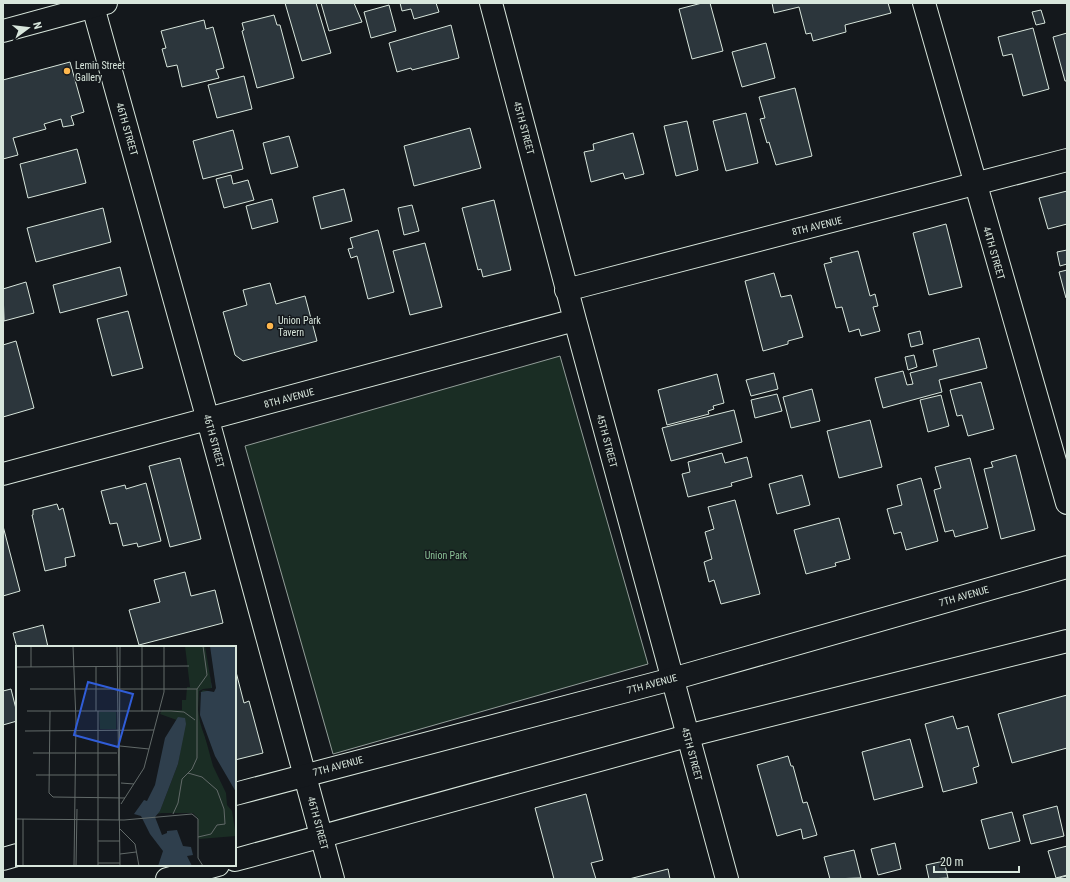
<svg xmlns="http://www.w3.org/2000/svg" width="1070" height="882" viewBox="0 0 1070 882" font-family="'Roboto Condensed',sans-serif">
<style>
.green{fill:#1a2d24;stroke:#939e99}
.building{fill:#2c363c;stroke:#d8e6dc}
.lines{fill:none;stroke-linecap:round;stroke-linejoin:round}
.street-casing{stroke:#d8e6dc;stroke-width:24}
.secondary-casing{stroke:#d8e6dc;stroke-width:24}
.primary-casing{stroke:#d8e6dc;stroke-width:24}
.street{stroke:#14181c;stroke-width:22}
.secondary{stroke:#14181c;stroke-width:22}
.primary{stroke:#14181c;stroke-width:22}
.poi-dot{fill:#ffb74d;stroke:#14181c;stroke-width:1.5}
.labels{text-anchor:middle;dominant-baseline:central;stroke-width:3;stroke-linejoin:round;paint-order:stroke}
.poi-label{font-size:10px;fill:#d8e6dc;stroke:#14181c;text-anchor:start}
.street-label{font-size:10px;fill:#d8e6dc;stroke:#14181c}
.park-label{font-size:10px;fill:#8ac095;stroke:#14181c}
.inset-road{fill:none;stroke:#626a69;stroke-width:1}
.view{fill:#305dd8;fill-opacity:0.15;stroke:#305dd8;stroke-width:2}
.inset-edge{fill:none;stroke:#d8e6dc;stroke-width:2}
</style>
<rect width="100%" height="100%" fill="#14181c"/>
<!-- green -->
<path class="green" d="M560 356 648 664 333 754 245 446Z"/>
<!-- building -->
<path class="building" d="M285 3H316L331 53 302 61Z
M321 3H354L362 22 329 31Z
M400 3H436L439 12 414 19 411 9 402 11Z
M702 3H710L723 51 692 59 679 9Z
M772 3H888L891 13 845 25 846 32 813 41 811 33 806 34 799 7 774 13Z
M389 5 396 31 371 38 364 12Z
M1041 10 1045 23 1036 25 1032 12Z
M274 15 277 25H280L294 78 257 88 242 31 244 30 242 23Z
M204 20 206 29 213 27 224 68 216 70 219 78 182 87 177 65 167 67 162 49 166 48 161 31Z
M451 25 459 58 412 70 411 68 397 72 389 43Z
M1033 28 1049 89 1023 96 1012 54 1003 56 998 37Z
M1067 33V81H1065L1053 37Z
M766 43 775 78 742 87 732 52Z
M70 62 84 112 71 116 74 125 63 127 61 119 44 124 46 129 13 138 18 155 3 159V80Z
M244 76 252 109 217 118 208 85Z
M795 88 812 156 776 165 769 142 767 143 760 119 765 118 759 97Z
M746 113 758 163 726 171 713 121Z
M687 121 698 170 676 176 664 126Z
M470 128 481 168 414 186 404 146Z
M233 130 243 169 203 179 193 141Z
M633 133 644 174 625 179 623 173 591 182 584 152 594 150 593 144Z
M289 136 298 167 271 174 263 143Z
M77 149 86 183 28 198 20 164Z
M231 175 233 184 248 180 254 200 224 208 216 179Z
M344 189 352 221 321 229 313 197Z
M1067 191V224L1048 229 1039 198Z
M272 199 278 222 252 229 246 206Z
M494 200 511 270 483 277 481 269 478 270 462 208Z
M412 205 419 231 404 235 398 208Z
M103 208 111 242 36 262 27 228Z
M946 224 962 287 929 295 913 233Z
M378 230 394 292 368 299 357 256 351 258 348 249 353 248 350 238Z
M425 243 442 307 410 315 393 251Z
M1067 250V264L1060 266 1057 252Z
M858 251 870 296 875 294 878 306 873 307 880 331 861 336 859 329 849 332 842 307 836 308 824 264 832 262 830 258Z
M120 267 127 295 60 313 53 285Z
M1067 270V298H1066L1059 272Z
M774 273 781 297 791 295 803 337 788 341V344L763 351 745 281Z
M26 282 34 313 4 321 3 289Z
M270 283 276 304 305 296 317 341 243 361 235 355 223 312 247 305 243 290Z
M128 311 143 368 112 376 97 319Z
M920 331 923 344 911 347 908 334Z
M979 338 987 368 939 380 942 392 883 408 875 378 903 371 907 385 913 384 910 373 937 366 933 350Z
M16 341 34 408 3 417V345Z
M914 355 917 367 908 370 905 357Z
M774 373 778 389 751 396 746 380Z
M717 374 724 403 713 406 714 409 708 411 709 414 667 425 658 390Z
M981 382 994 429 968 436 962 415 957 416 950 390Z
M812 389 820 421 791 428 783 397Z
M777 394 782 411 755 418 751 400Z
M941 395 949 426 928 432 920 400Z
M734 410 742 442 671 461 662 428Z
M870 420 882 467 839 478 827 431Z
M722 453 725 463 747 457 752 477 731 483 732 486 688 497 682 474 690 472 688 462Z
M1016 455 1035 530 1001 539 984 469 993 467 991 462Z
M180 458 201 539 170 547 149 466Z
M970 458 988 528 955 537 953 530 945 532 934 490 941 488 935 467Z
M802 475 810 505 777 514 769 484Z
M921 478 938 541 906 550 901 532 894 534 887 509 902 505 897 485Z
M146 483 161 541 138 547 137 543 123 546 117 523 110 524 101 491 125 485 126 489Z
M735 500 760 594 721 604 714 580 709 582 704 562 712 559 705 532 714 529 708 507Z
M57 504 59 510 63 508 75 556 65 558 66 566 45 571 32 515H33V510Z
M839 518 850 559 835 563 836 566 806 574 794 530Z
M3 526 20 591 3 596Z
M185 572 191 596 215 590 223 623 139 645 129 610 160 602 154 580Z
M43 625 48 647 17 648 13 633Z
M235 668 244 703 249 701 263 753 235 760Z
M11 689 17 713V721L3 725V691Z
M1067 695V748L1012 763 998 714Z
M953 716 957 729 968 726 979 766 973 768 977 783 943 792 925 724Z
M910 739 923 787 874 800 862 752Z
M788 756 791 766H793L803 803 807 802 817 835 803 839 801 829 777 836 757 765Z
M586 794 603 860 591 863 596 879H554L535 808Z
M1057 806 1064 836 1031 844 1023 815Z
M1012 812 1020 841 989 849 981 820Z
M895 843 901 869 878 875 871 849Z
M1067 846V875L1056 878 1048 851Z
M854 850 861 878 830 879 824 857Z
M944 861 948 878 929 879 926 865Z
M668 869 670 879H629Z
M1066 876 1067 879H1055Z"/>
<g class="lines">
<defs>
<path id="street" d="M92 3 208 420 333 879
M491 3 575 320 727 879
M924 3 1067 503
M566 290 1067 160
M3 474 575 320"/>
<path id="secondary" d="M235 794 672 679 1067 567
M3 859 17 855
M235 860 687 736 1067 641
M167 879 218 865"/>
<path id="primary" d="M3 31 106 3"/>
</defs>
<!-- street casing -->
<use href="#street" class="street-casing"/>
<!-- secondary casing -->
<use href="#secondary" class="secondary-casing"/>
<!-- primary casing -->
<use href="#primary" class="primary-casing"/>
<!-- street -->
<use href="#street" class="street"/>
<!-- secondary -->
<use href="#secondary" class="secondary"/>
<!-- primary -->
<use href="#primary" class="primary"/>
</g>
<!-- markers -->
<g class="poi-dot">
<circle cx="67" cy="71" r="4"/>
<circle cx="270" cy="326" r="4"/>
</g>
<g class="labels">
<!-- poi labels -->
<g class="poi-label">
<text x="75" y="65">Lemin Street<tspan x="75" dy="12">Gallery</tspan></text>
<text x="278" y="320">Union Park<tspan x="278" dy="12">Tavern</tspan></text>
</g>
<!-- street labels -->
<g class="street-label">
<text transform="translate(524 128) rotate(75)">45TH STREET</text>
<text transform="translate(127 129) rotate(74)">46TH STREET</text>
<text transform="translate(817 226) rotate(-14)">8TH AVENUE</text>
<text transform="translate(994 253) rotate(74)">44TH STREET</text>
<text transform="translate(289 398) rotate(-15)">8TH AVENUE</text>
<text transform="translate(214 441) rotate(75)">46TH STREET</text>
<text transform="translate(607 441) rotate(75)">45TH STREET</text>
<text transform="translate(964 596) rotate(-16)">7TH AVENUE</text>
<text transform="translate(652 684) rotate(-15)">7TH AVENUE</text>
<text transform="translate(692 754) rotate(75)">45TH STREET</text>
<text transform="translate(338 766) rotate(-15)">7TH AVENUE</text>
<text transform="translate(318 823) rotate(75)">46TH STREET</text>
</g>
<!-- park labels -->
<g class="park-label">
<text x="446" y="555">Union Park</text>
</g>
</g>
<!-- overview -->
<g transform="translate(16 646)">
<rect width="220" height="220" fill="#14181c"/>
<path d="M169 0H191L198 44 184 47 183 69 197 120 210 147 211 159 216 165 220 190 183 193 182 172 177 167H146L140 168 137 173 140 168 144 165 162 118 169 77 144 68 146 64H166V54H170L171 41H174ZM83 66H100V83H84Z" fill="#1a2d24"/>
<path d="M191 0H220V146L199 110 184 69 185 46 196 44ZM162 71 169 72 170 78 162 118 144 165 139 171 146 189 151 187V185L161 184 167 200 175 201 177 209 171 210 176 220H142L147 205 134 188 125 170 118 168 128 154 131 155 139 139 149 92Z" fill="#2f3f4d"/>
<path d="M189 0H194L200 42 198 46 187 44 184 47 183 69 195 107 186 83 184 76 182 64 183 45 187 43 196 42Z" fill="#14181c"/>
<path class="inset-road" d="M57 0 60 75 58 220M101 0 104 220M126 0V65M0 21 173 20M15 21V0M14 43H181M11 65H155L168 66 179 74M34 65 33 147 37 151 109 152M80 65V20M9 85 138 84M104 100 133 103M17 107H101M172 127 186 131 201 144 208 163 209 178 201 179 195 188 182 191M20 129H101M105 137 118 138M105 158 128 122 148 46V0M157 168 162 157 166 133 176 123 181 112V43L191 29 187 0M0 173 108 174 176 168 182 173V212L187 220M7 173V220M103 174 104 0M104 183 119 198 123 220M82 195H104M104 208 120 206M82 217H104M60 220 61 163M82 220V65"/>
<path class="view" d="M72 36 117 48 102 101 58 89Z"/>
<rect width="220" height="220" class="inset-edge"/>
</g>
<!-- border -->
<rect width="1070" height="882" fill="none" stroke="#d8e6dc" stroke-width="8"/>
<!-- north arrow -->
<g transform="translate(28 28) rotate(75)" stroke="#14181c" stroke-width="3" paint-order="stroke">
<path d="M0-3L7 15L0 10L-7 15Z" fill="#d8e6dc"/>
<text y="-6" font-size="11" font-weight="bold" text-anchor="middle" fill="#d8e6dc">N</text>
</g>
<!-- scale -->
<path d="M934 866v6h85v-6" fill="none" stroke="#d8e6dc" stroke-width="2"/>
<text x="940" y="866" font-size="12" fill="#d8e6dc" stroke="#14181c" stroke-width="3" paint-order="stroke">20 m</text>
</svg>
